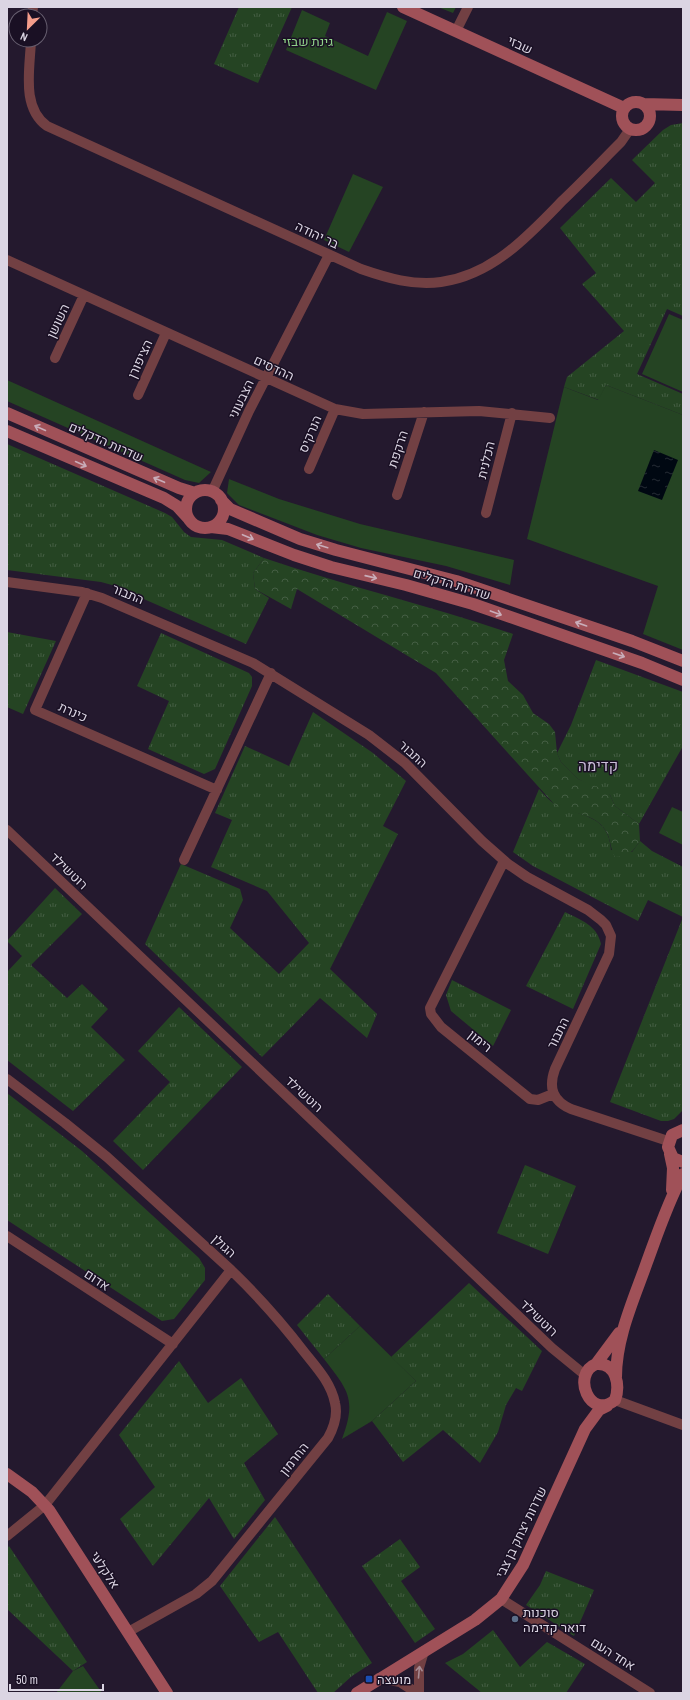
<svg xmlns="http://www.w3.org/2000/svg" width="690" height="1700" viewBox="0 0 690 1700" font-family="'Archivo Narrow',Heebo,sans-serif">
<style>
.grass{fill:url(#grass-tufts)}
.forest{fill:url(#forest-crowns)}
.green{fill:#254423}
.water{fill:url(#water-ripples)}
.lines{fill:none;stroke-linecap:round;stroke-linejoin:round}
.street{stroke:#724043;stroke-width:10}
.secondary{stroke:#a05158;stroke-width:12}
.oneway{stroke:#c9adb9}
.oneway2{stroke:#a68a93}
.service-dot{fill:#5c6f8a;stroke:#1a1024;stroke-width:1.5}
.transit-dot{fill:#1a4fb4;stroke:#1a1024;stroke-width:1.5}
.labels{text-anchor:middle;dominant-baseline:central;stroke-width:3;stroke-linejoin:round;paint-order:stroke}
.park-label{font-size:13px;fill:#8fd388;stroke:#1a1024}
.street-label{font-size:13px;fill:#dbd5e3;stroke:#1a1024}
.poi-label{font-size:13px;fill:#dbd5e3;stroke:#1a1024;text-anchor:start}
.quarter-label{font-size:15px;fill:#cabdd9;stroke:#1a1024}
</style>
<defs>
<pattern id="grass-tufts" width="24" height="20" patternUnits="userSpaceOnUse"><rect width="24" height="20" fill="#254423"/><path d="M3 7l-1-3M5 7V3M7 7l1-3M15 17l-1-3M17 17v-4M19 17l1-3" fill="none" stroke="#445e43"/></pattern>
<pattern id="forest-crowns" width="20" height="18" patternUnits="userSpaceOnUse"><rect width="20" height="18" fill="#254423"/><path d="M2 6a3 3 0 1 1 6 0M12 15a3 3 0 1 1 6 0" fill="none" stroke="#445e43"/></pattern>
<pattern id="water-ripples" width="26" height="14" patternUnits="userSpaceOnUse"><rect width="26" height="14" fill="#000812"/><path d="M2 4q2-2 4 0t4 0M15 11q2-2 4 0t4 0" fill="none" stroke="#252b34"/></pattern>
</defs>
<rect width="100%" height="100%" fill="#24192e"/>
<!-- grass -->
<path class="grass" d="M239 7H292L258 83 214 64Z
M683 123V316L667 309 637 374 683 394V415L606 385 599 400 564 387 567 377 624 331 582 284 596 273 560 228 611 178 636 202 655 183 632 160 663 130 671 125Z
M7 444 165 513 172 517 184 532 191 537 222 540 264 558 253 573 255 589 269 598 246 644 112 585 101 582 7 570Z
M7 632 56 641 23 714 7 707Z
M161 633 249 673 252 677V686L215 769 204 774 148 749 169 701 137 686Z
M596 660 683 692V746L639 824 615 806 610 795 578 779 561 762 557 753 571 725Z
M313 712 373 753 406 781 383 826 398 834 330 969 377 1014 367 1038 320 998 262 1057 145 944 181 864 240 889 243 900 230 928 279 974 309 943 267 891 211 867 232 820 215 813 245 746 289 766Z
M539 789C544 794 549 801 555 804 580 817 609 814 611 850L632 852 640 841 652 851 683 867V1110L674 1119 668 1121H661L610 1102 683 917 648 900 638 921 533 866 513 852Z
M55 888 82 914 31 965 67 998 82 984 108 1009 91 1027 125 1060 73 1111 7 1060V972L22 956 7 941Z
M565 912C581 920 597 925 601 944L573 1009 526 986Z
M452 980 511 1010 493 1046 451 1011 446 995Z
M179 1007 242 1067 143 1170 113 1141 170 1082 138 1051Z
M7 1093 82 1151 199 1258 205 1268V1280L174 1319 162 1321 7 1220Z
M525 1165 576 1186 548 1254 497 1233Z
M469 1283 542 1351 522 1391 516 1388 506 1405 498 1432 480 1463 443 1430 403 1462 372 1421 416 1381 391 1357Z
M328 1294 360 1326 324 1359 297 1325Z
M179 1361 208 1403 241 1378 278 1434 244 1463 265 1500 234 1539 209 1498 153 1566 120 1519 155 1487 119 1435Z
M275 1517 372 1663 352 1676 333 1693H318L278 1632 259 1642 220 1586Z
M400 1539 420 1567 401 1581 435 1629 415 1643 362 1566Z
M9 1546 87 1662 73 1671 7 1609V1549Z
M546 1571 594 1590 574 1636 526 1605 540 1585Z
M493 1630 520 1667 547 1642 585 1664 566 1693H482L445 1663 463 1654Z"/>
<!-- forest -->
<path class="forest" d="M264 558C346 586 431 606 513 634L504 660 508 681 523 695 533 713 549 724 555 732 557 753 561 762 578 779 603 789 610 795 615 806 639 824 640 841C632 852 630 856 615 857 610 849 611 839 606 831 595 812 570 815 554 804L436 673 297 589 291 609 255 589 253 573Z"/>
<!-- green -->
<path class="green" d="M438 7H456L453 13Z
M302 10 330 23 325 36 368 56 387 12 407 21 376 90 286 50Z
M353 174 383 187 349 252 324 240Z
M669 314 683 320V392L642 374Z
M7 380 211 472 199 483 185 480 7 401Z
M606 385 683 415V650L643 634 658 586 527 539 564 387 598 400Z
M229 479 279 499 360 524 514 560 510 585 446 566 361 548 317 535 239 505 227 493Z
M672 807 683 812V845L659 833Z
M360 1326 416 1381 372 1421 342 1439C357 1399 348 1390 324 1359Z
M83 1666 102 1693H56L73 1671Z"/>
<!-- water -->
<path class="water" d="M654 450 678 460 662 500 638 491Z"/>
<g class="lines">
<!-- street -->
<path class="street" d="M32 16 33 7
M456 31 468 7
M31 40C30 69 21 107 47 126L361 269C387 278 414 286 441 282 493 275 529 235 563 200 583 181 602 161 621 142L630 129
M7 260 335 409 363 414 479 411 550 418
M55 358 84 295
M138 395 166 333
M309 469 335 409
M212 492 249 411 329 255
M397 495 424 412
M486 513 512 413
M7 582 82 592 102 598 253 663 369 735 405 763 482 841 508 864 527 877 588 910 601 920 606 925 611 936 609 954 555 1069C548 1088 553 1101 571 1109L668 1141
M87 593 35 710 217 790
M7 830 552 1348 585 1375
M184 860 271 673
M504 861 430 1008 431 1014 441 1027 530 1099 538 1100 553 1094
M7 1079 65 1123 107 1157 231 1270 45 1505 7 1536
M7 1236 173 1344
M615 1400 683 1425
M501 1599 650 1693
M128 1632 196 1594 212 1581 328 1438C334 1427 338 1415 335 1403 331 1383 317 1368 305 1353 282 1323 258 1296 231 1270
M379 1678 400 1682 417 1693
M419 1693V1668L424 1651"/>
<!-- secondary -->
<path class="secondary" d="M403 7 624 108
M622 116a14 14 0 1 1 28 0a14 14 0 1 1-28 0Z
M644 104 683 105
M7 413 179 488 195 493
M7 431 164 498 177 506 188 518
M186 509a19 19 0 1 1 38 0a19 19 0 1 1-38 0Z
M221 500 230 509 300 539 336 550 456 581 632 641 683 661
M211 527 228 529 294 555 331 567 406 585 473 604 642 663 683 680
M683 1130 672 1135 668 1147 673 1158 683 1162
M670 1154 673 1168 672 1190
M596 1364C617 1362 620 1386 615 1400 590 1421 571 1374 596 1364Z
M596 1364 619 1333
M616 1377C616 1337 634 1299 647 1262 658 1232 668 1202 683 1174
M7 1474 32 1492 49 1510 167 1693
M357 1693 475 1620 501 1599 523 1565 585 1429 599 1410 607 1406"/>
</g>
<!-- one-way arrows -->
<defs><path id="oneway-shaft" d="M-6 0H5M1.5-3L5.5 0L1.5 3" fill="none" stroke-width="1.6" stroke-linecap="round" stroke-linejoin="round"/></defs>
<g class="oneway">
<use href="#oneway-shaft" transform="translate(40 428) rotate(-156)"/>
<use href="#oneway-shaft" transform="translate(81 464) rotate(24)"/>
<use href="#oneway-shaft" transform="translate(159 480) rotate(-157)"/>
<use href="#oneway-shaft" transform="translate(248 537) rotate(23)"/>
<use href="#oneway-shaft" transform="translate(322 546) rotate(-163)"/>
<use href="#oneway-shaft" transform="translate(371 577) rotate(13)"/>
<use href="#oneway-shaft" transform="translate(496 613) rotate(20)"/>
<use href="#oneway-shaft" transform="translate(581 624) rotate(-161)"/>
<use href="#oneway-shaft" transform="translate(619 655) rotate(19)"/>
</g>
<use class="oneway2" href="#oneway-shaft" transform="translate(419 1672) rotate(-85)"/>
<!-- markers -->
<circle class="service-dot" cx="515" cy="1619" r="4"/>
<rect class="transit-dot" x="365" y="1675" width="8" height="8" rx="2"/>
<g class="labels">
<!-- park labels -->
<g class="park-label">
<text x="308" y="41">גינת שבזי</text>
</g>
<!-- street labels -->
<g class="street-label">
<text transform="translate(520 45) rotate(25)">שבזי</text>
<text transform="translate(317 235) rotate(25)">בר יהודה</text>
<text transform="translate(58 321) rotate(-65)">השושן</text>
<text transform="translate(140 359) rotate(-65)">הציפורן</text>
<text transform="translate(274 368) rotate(25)">ההדסים</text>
<text transform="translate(241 399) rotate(-64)">הצבעוני</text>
<text transform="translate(310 434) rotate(-67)">הנרקיס</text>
<text transform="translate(106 442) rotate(24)">שדרות הדקלים</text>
<text transform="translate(398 449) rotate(-72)">הרקפת</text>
<text transform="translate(486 460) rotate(-76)">הכלנית</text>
<text transform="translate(452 584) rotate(17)">שדרות הדקלים</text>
<text transform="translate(128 594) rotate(22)">התבור</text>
<text transform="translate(73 712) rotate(24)">כינרת</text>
<text transform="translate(413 754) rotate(42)">התבור</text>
<text transform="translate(69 871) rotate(44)">רוטשילד</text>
<text transform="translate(558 1033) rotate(-64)">התבור</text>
<text transform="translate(480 1041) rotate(39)">רימון</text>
<text transform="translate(304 1094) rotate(43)">רוטשילד</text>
<text transform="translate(224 1246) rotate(42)">הגולן</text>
<text transform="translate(97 1280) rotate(33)">אדום</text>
<text transform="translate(539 1318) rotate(44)">רוטשילד</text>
<text transform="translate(294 1459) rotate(-51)">החרמון</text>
<text transform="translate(521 1532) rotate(-64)">שדרות יצחק בן צבי</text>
<text transform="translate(105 1570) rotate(57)">אלקלעי</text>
<text transform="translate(613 1654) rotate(32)">אחד העם</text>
</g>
<!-- poi labels -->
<g class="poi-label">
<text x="523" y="1612">סוכנות<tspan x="523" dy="15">דואר קדימה</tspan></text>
<text x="377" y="1679">מועצה</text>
</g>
<!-- quarter labels -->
<g class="quarter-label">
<text x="598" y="765">קדימה</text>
</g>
</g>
<!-- border -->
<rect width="690" height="1700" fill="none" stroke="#dbd5e3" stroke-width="16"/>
<!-- north arrow -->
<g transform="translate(28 28) rotate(204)"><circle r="19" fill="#1a1024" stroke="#675f70"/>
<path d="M0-3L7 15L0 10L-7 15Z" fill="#f49d8b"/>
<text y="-6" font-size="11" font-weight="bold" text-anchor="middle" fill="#dbd5e3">N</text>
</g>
<!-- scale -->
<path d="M10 1684v6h93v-6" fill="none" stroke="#dbd5e3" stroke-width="2"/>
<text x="16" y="1684" font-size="12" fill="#dbd5e3" stroke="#1a1024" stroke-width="3" paint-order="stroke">50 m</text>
</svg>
